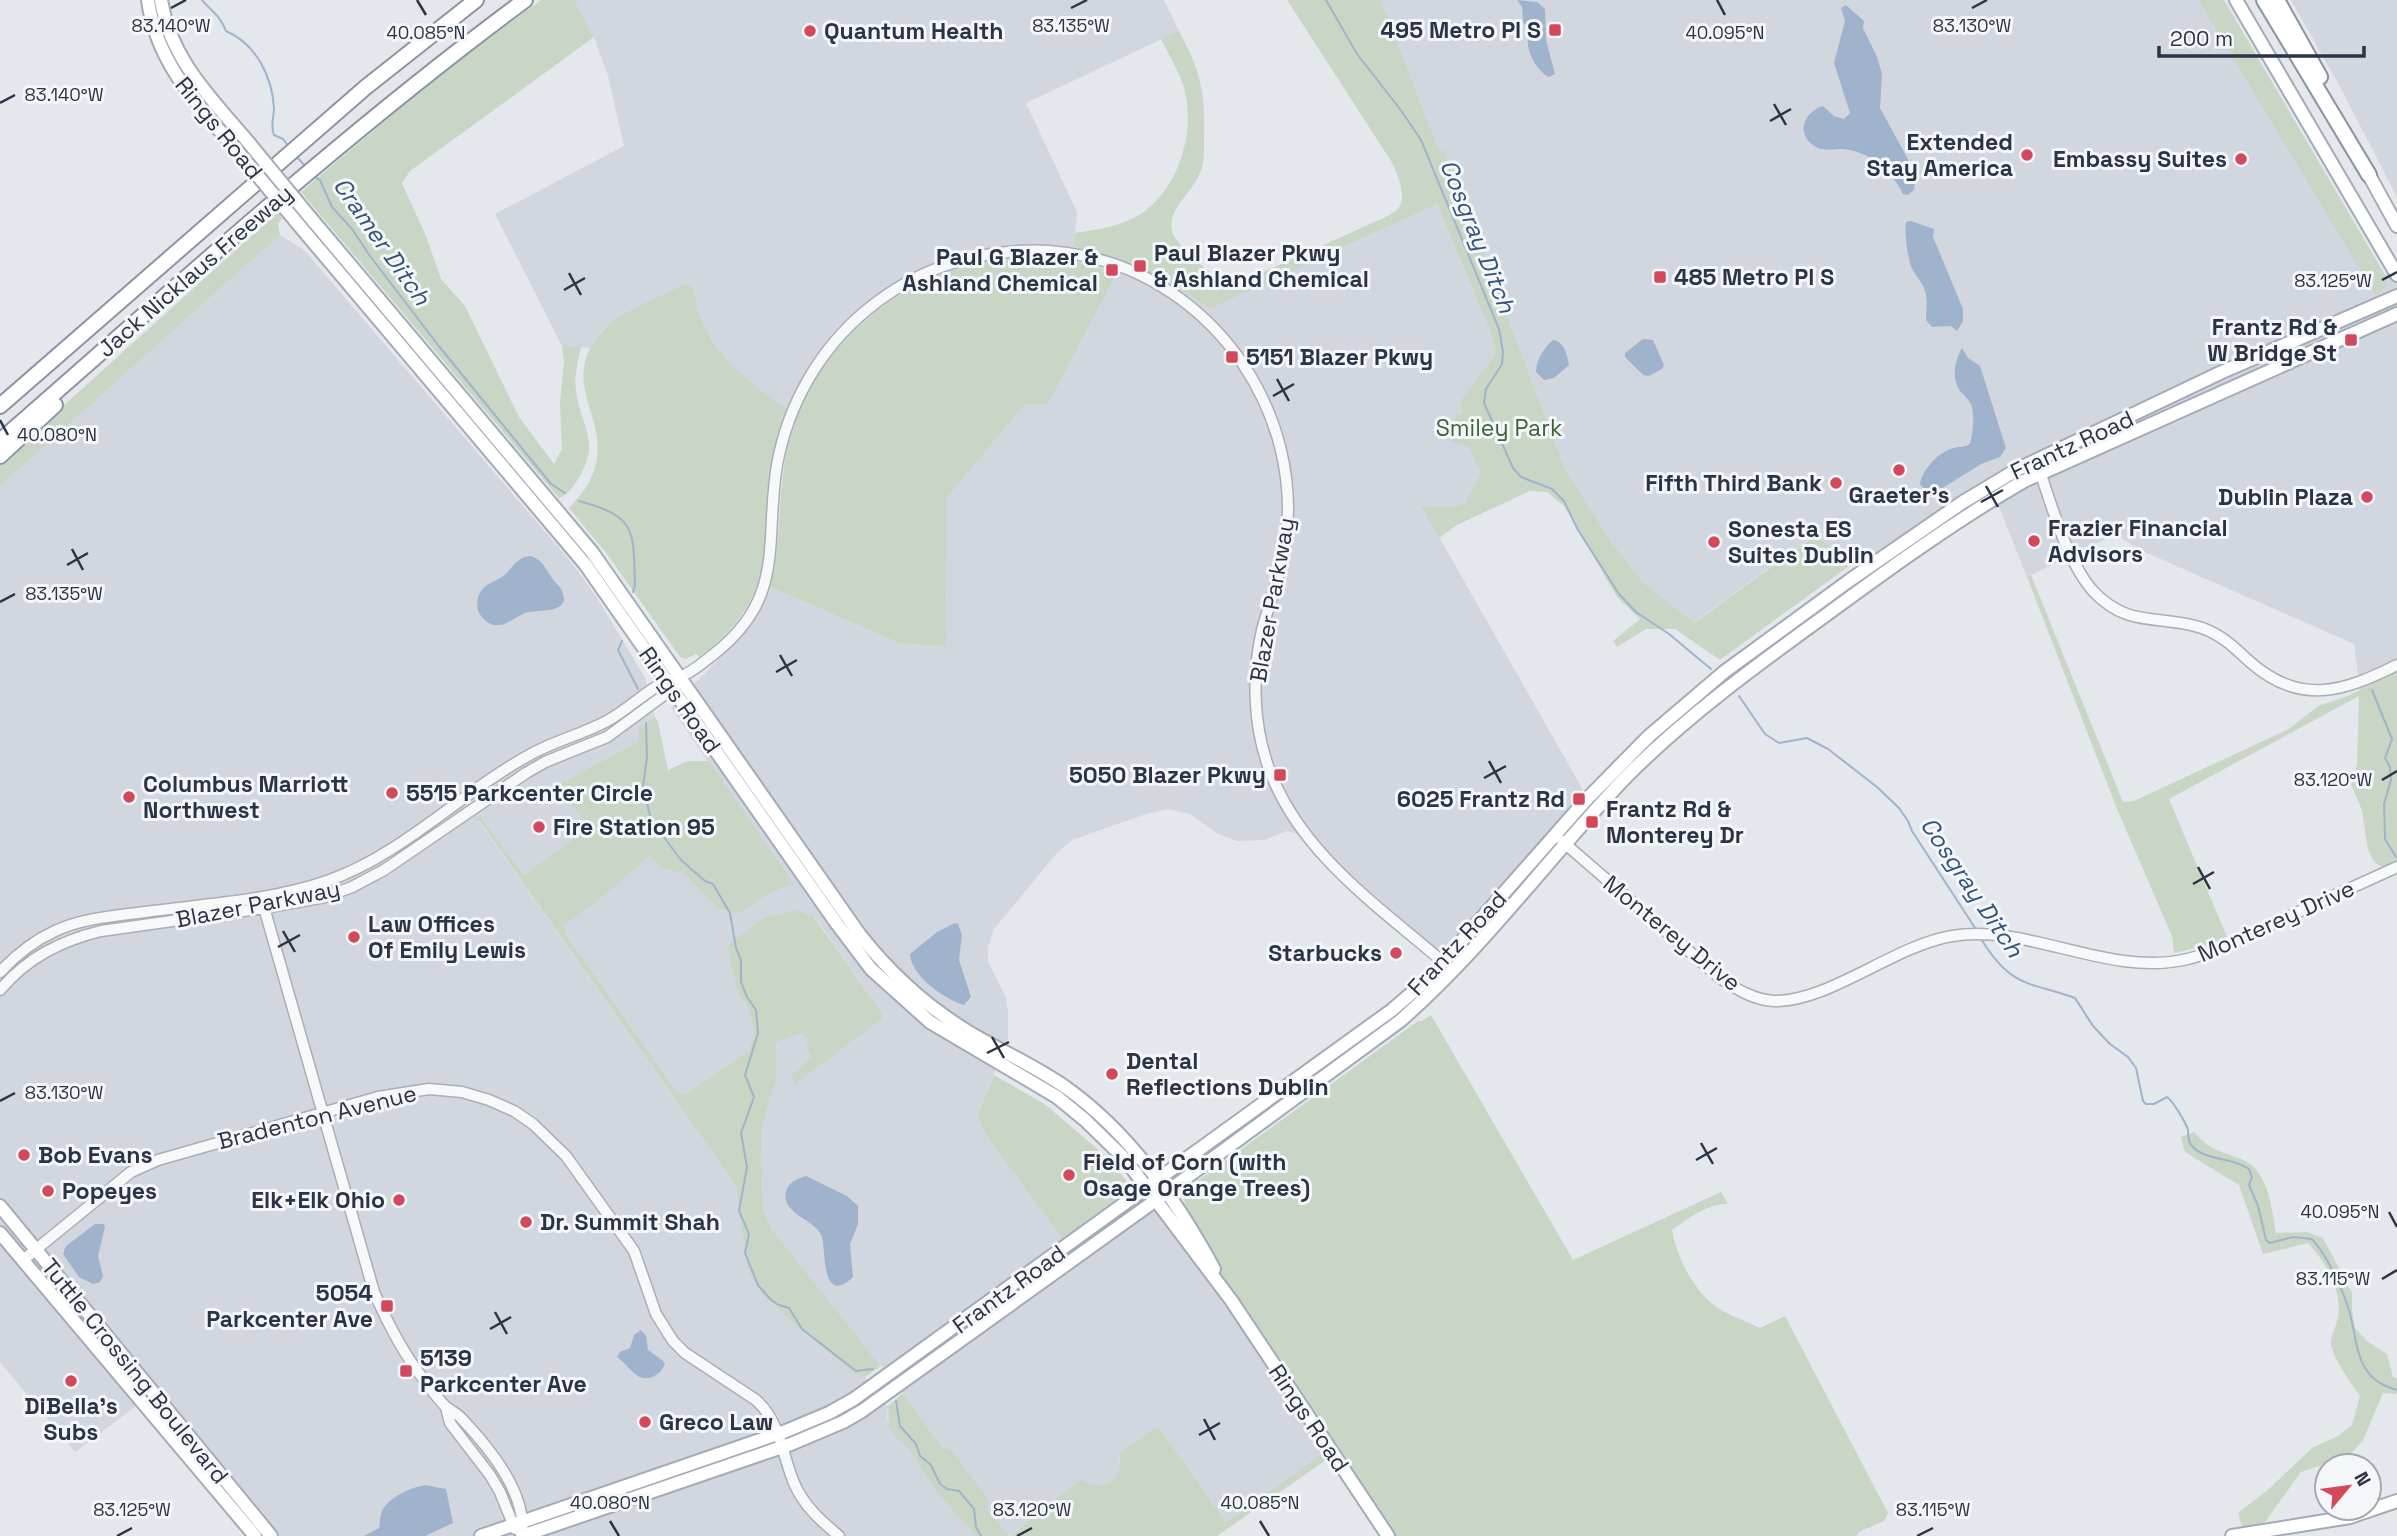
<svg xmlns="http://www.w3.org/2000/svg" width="2397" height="1536" viewBox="0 0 2397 1536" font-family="'Space Grotesk',sans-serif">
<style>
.built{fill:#d2d6de}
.green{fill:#c9d6c5}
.water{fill:#9fb4cc}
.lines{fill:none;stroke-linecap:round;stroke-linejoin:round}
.stream{stroke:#9fb4cc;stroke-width:2}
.minor-casing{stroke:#a9aeb7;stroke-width:13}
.major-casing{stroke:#a3abb8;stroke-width:16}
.highway-casing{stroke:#8b94a3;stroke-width:18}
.minor{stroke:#f7f8fa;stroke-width:10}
.major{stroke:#fff;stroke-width:12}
.highway{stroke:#fff;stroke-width:14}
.major-bridge-casing{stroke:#a3abb8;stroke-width:16;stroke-linecap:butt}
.major-bridge{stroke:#fff;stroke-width:12}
.ticks{fill:none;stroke:#2b3445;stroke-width:2.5}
.poi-dot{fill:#d1495b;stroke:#f4f6f9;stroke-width:2.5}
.labels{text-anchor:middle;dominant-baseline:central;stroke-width:6;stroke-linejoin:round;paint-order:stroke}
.poi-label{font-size:23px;font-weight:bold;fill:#2b3445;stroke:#f4f6f9;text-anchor:start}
.street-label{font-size:23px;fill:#2b3445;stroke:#f4f6f9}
.park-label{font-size:23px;fill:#3f6138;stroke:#f4f6f9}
.water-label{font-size:24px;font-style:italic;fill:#34527a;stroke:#f4f6f9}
.ticks-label{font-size:18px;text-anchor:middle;fill:#2b3445;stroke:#f4f6f9;stroke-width:6;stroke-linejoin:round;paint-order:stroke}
</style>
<rect width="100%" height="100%" fill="#e4e7ec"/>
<!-- built -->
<path class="built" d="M577 0H1164L1179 31 1026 103 1077 212 1073 261 1032 257 998 260 960 267 907 290 882 307 811 387 797 417 745 380 723 356 705 328 695 301 693 287 603 329 591 348 562 346 495 214 624 146 608 76 594 37 574 2Z
M1381 0H2198L2376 295 2385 287V275L2397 268V672L2360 690 2354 644 2138 549 2116 534 2027 577 1992 489 1940 526 1849 566 1816 534 1693 623 1645 584 1613 544 1566 471 1444 151 1439 152Z
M2291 0H2397V197L2338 83Z
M1437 204 1493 338 1495 355 1460 401 1462 414 1450 442 1469 446 1482 473 1465 503 1452 507H1422L1591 804 1446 971 1314 854 1297 834 1287 831 1264 840 1237 841 1218 834 1190 814 1168 809 1146 814 1072 840 1056 854 994 929 988 947V961L1006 998 1008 1013V1039L977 1116 988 1138 1063 1240 1132 1188 1182 1209 1333 1447 1226 1522 1158 1426 1120 1452 1119 1471 1115 1479 1103 1486H1092L1024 1525 1009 1536 987 1509 903 1393 771 1229 763 1210 761 1129 777 1078 776 1041 801 1033 809 1038 812 1056 791 1075 882 1019V1013L815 917 738 994 748 1007 754 1033 748 1051 685 1095 675 1089 567 936 564 926 608 893 649 856 662 869 683 873 718 909 738 914 764 897 792 883 671 708 750 627 770 587 899 643 946 647 947 498 1025 404 1117 272 1121 260 1165 279 1210 309Z
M280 235 304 250 570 561 596 596 645 678 655 717 639 727V741L556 786 589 827 524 875 482 818 478 820 736 1186 747 1266 764 1296 795 1325 854 1373 865 1377 888 1406 887 1417 895 1437 908 1448 936 1492 976 1536H262L149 1396 75 1452 0 1362V486Z"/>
<!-- green -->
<path class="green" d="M541 0H577L575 2 594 37 410 171 402 183 426 236 441 279 465 306 519 417 554 464 562 449 560 402 564 361 562 346 581 347C578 361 574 376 576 390 580 426 602 441 578 479 573 487 568 495 559 498L301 192 439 75Z
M1287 0H1381L1439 151 1444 150 1566 471 1613 544 1645 584 1694 623 1817 534 1849 566 1720 660 1675 629H1646L1617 647 1613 641 1640 619 1617 597 1564 506 1547 492 1530 491 1457 525 1439 538 1421 506 1452 507 1465 503 1481 473 1469 447 1450 442 1455 415 1462 414 1460 401 1495 355 1493 338 1437 204 1210 309 1165 279 1121 260 1074 247 1075 233C1095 230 1114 227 1132 219 1177 197 1197 133 1184 88 1179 71 1169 55 1161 39L1179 31C1201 73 1205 90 1204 138 1204 151 1205 163 1199 175 1192 193 1167 209 1172 231 1174 244 1217 281 1230 284 1231 284 1240 283 1241 282L1388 216C1389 216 1397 210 1398 209 1408 198 1397 172 1391 161Z
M2198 0H2224L2385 275 2386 287 2376 296Z
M278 212 282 218 278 224 280 235 0 486V463Z
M1032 257 1065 259 1117 272 1048 404H1025L947 498 946 647 899 643 770 587C782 542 777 496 787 450 806 364 875 295 958 268 982 260 1007 259 1032 257Z
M686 284 693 287C702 347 740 376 787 409 778 435 772 460 768 487 766 509 767 530 765 552 761 597 735 631 699 657L696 654 686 659 680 657 607 554 569 508C583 493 594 479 597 458 603 416 567 385 593 344 597 339 601 332 606 327 628 308 660 297 686 284Z
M2031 575 2123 802 2134 801 2289 729 2318 706 2348 696 2397 672V861L2383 867C2364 862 2366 827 2362 811 2359 801 2354 793 2351 784L2357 765 2359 696 2169 799 2227 937 2209 945 2174 953 2172 936 2117 809 2027 577Z
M655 717 658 722 668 770 688 761H709L793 883 764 897 738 914 718 909 683 873 662 869 649 856 608 893 564 926 567 936 675 1089 685 1095 748 1051 754 1033 748 1007 738 994 727 946 763 918 795 910 814 917 882 1013V1019L795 1084 791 1075 812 1056 806 1048 808 1038 801 1033 776 1042 777 1078 761 1129 763 1210 772 1230 881 1366 865 1377 854 1373 795 1325 764 1296 753 1280 747 1266 736 1186 478 819 481 817 524 875 589 827 556 786 639 741V727Z
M1431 1015 1573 1260 1721 1192 1728 1204C1707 1203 1688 1219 1672 1230 1677 1257 1692 1288 1715 1306 1728 1315 1745 1321 1760 1328L1785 1316 1888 1513 1884 1521 1859 1532 1857 1536H1394L1262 1339 1182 1209 1186 1206 1183 1197 1188 1188 1418 1021H1422Z
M994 1075 1046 1105 1109 1159 1132 1188 1063 1240 988 1138 977 1116Z
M2194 1132C2212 1153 2222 1150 2245 1161 2269 1173 2272 1210 2276 1233L2307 1232 2323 1238 2352 1293V1311L2355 1328 2367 1341 2387 1354 2393 1377 2397 1378V1394L2383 1393 2363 1440 2349 1456 2301 1472 2262 1526 2243 1529 2238 1513 2270 1488 2312 1448 2338 1436 2352 1425 2360 1396C2352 1384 2332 1358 2331 1343 2331 1335 2337 1325 2338 1317 2342 1288 2326 1263 2308 1243L2263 1254 2239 1185 2185 1152 2181 1137Z
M903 1393 942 1447 951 1450 989 1500 987 1509 1009 1536H976L936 1492 908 1448 895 1437 889 1426 888 1406Z
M1158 1426 1226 1522 1325 1452 1329 1458 1217 1536H1010L1080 1480C1107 1493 1121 1481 1120 1452Z"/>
<!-- water -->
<path class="water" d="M1517 0 1537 2 1545 9 1546 40 1555 74 1549 77C1535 70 1524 47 1529 33L1523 22 1522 7Z
M1846 5 1864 21 1863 28 1877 57 1882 74 1880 108 1910 163 1915 179 1914 190 1908 195 1903 194C1891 170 1871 152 1843 149 1835 149 1823 151 1816 147 1795 135 1803 112 1823 106L1834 116 1844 119 1850 113 1834 63 1845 21 1841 8Z
M1911 221 1934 229 1933 237 1963 309V321L1957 331 1951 326 1932 327 1926 320C1926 310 1928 301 1925 291 1923 283 1918 279 1914 272 1908 265 1904 231 1906 222Z
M1643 339 1653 340 1664 365 1662 369 1649 376 1643 375 1625 357V353Z
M1553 340C1565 342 1567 355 1569 365L1554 378 1544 380 1536 372C1536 361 1544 347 1553 340Z
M1962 348 1968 358 1980 366 2006 448 2000 457 1981 464 1933 494 1924 489 1920 484C1922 470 1939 451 1954 448 1961 446 1963 448 1970 444 1973 434 1975 414 1971 404 1968 399 1964 395 1960 391 1951 378 1955 360 1962 348Z
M531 556C543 560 545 568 552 578 555 583 560 586 562 591 573 615 536 609 525 613 511 619 500 632 486 621 473 611 475 594 487 585 492 582 497 580 502 577 513 569 515 557 531 556Z
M955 923 958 924 962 935 959 960 971 997 964 1005C944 999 911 976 910 954L937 932Z
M806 1176 847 1196 858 1206V1224L850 1244 853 1277C821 1307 826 1251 822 1237 816 1219 781 1215 786 1192 788 1182 797 1179 806 1176Z
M95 1224H104L105 1227 98 1256 103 1276 100 1282 93 1284 79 1277 63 1254 66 1246Z
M641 1330 646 1336 648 1350 662 1360 665 1364C661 1375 646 1384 635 1374 629 1369 624 1362 617 1357L620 1352 630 1348 634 1335Z
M425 1485 446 1489 453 1523 425 1536H364L379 1528C380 1523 380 1516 382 1511 389 1497 410 1488 425 1485Z"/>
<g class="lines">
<!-- stream -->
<path class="stream" d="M202 0C212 12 220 15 226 31 256 44 272 76 274 108 274 118 270 125 274 135L283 139 289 147
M1326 0 1357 54 1400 109 1421 140 1499 329 1503 352 1502 364 1486 389 1484 403 1513 468 1521 477 1552 489 1564 501 1578 530 1619 594 1636 612 1669 634 1711 669
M297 157 305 166
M313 176 320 180 332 207 352 229 370 256 438 345 551 484 565 493
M579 501C638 517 633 531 635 585L633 592
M622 641 618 650 638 689
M2372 690 2392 739 2385 758 2390 767 2391 780 2384 804 2385 839 2396 857
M1739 696 1765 734 1779 743 1807 738 1828 749 1877 787 1899 808 1908 821 1912 831 1977 931
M646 723 647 757 643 786 651 820 681 860 705 881 713 884 730 913 736 948 741 960V982L747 997 756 1010 758 1033 745 1075 754 1097 741 1133 747 1167 739 1211 749 1234 745 1253 758 1285 771 1300 779 1305 789 1308 802 1329 856 1371 873 1369
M1981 939C2012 988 2026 981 2075 998L2093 1026 2110 1044 2128 1057 2136 1068 2143 1101 2146 1104H2154L2167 1097C2173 1101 2186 1123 2188 1130 2189 1136 2187 1141 2192 1146 2205 1161 2232 1157 2249 1169L2252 1177 2249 1185 2258 1206 2266 1240 2270 1243 2293 1237 2312 1239C2328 1257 2338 1280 2346 1301 2360 1337 2350 1378 2397 1390
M896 1401 900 1426 916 1444 920 1456 931 1465 940 1484 947 1489 959 1491 974 1509 976 1527 981 1536"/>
<defs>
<path id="minor" d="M2036 460C2050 499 2066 562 2094 592 2129 629 2161 614 2202 628 2222 635 2235 648 2250 662 2300 706 2343 692 2397 665
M1562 841 1720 978C1736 989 1754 1000 1774 1001 1829 1002 1893 946 1952 936 2025 923 2107 976 2183 960 2217 953 2249 935 2281 920 2319 902 2358 885 2397 867
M263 904 374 1292C388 1324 403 1354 425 1381 431 1389 438 1399 445 1406 451 1411 458 1414 462 1419 490 1449 527 1493 522 1536
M0 972C16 955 33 941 55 931 83 918 114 916 145 912 205 904 270 901 327 881 404 854 462 791 533 753 557 740 583 734 607 721 627 710 644 693 664 682 671 679 679 678 686 674 696 669 705 661 714 654 787 597 764 542 777 465 788 404 820 348 868 309 931 257 1018 238 1097 259 1219 291 1302 415 1286 540 1282 571 1270 600 1262 630 1252 674 1253 723 1268 766 1298 852 1377 905 1443 962
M0 990C27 958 60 941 101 931L264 908 325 897 352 887 384 870 526 773 545 762 607 737 675 687
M23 1260 131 1172 158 1160 378 1097 429 1089 462 1092 489 1100 514 1111 533 1124 566 1156 634 1251 656 1314 673 1341 685 1353 756 1400C780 1421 782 1454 794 1483 803 1505 821 1521 839 1536
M446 1407 450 1423 490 1475 500 1492 515 1529"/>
<path id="major" d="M148 0C156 63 199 106 238 152
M161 0C170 59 212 99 249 143
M2236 0 2397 275
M2369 175 2397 226
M309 216 592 552 860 935C890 973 926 1006 967 1031 1000 1051 1036 1066 1068 1089 1130 1134 1178 1202 1214 1269
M298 224 585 564 837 924 871 969 930 1022 1057 1097 1085 1120 1125 1159 1231 1300 1388 1536
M0 1206 271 1536
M0 1233 255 1536
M481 1536 786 1431 829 1413 854 1399 1392 1010 1429 978 1585 801 1649 736 1724 672 1850 580 1963 502 2018 469 2222 372 2397 296
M522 1536 791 1444 843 1422 862 1411 1149 1205 1400 1021C1485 947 1550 855 1628 775 1688 715 1757 665 1826 615 1890 568 1955 521 2024 481L2397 314
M2232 1536 2350 1517 2397 1501"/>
<path id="highway" d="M2264 0 2369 175
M2277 0 2320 77
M0 406 366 87 476 0
M0 441C172 291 341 136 525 0
M0 456 55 405"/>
</defs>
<!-- minor casing -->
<use href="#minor" class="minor-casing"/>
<!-- major casing -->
<use href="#major" class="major-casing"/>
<!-- highway casing -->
<use href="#highway" class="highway-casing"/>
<!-- minor -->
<use href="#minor" class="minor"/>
<!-- major -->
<use href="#major" class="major"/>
<!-- highway -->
<use href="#highway" class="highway"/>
<defs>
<path id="major-bridge" d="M249 143 309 216
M238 152 298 224"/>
</defs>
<!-- major-bridge casing -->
<use href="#major-bridge" class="major-bridge-casing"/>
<!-- major-bridge -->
<use href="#major-bridge" class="major-bridge"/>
</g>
<!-- ticks -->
<path class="ticks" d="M417 0 426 15M1717 0 1725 15M171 8 186 0M1071 8 1087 0M1972 8 1987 0M0 103 15 95M1774 104 1786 125M1770 121 1791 109M569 273 581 295M2382 280 2397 272M564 290 585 278M1277 379 1289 401M1273 396 1294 384M0 420 8 435M1986 486 1998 507M1981 502 2003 490M72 549 83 570M67 565 88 553M0 602 15 594M780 655 792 676M776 672 797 660M1489 761 1501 783M1484 778 1506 766M2382 780 2397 771M2198 867 2210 889M2193 884 2214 872M283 931 295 952M278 947 300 935M992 1037 1004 1058M987 1053 1009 1042M0 1101 15 1093M1701 1143 1713 1164M1696 1160 1717 1148M2389 1212 2397 1227M2382 1279 2397 1270M495 1312 507 1334M490 1329 511 1317M1204 1419 1215 1440M1199 1435 1220 1423M610 1521 619 1536M1260 1521 1269 1536M117 1536 132 1528M1017 1536 1032 1528M1917 1536 1933 1528"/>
<!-- markers -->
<g class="poi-dot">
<rect x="1548" y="23" width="14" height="14" rx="3.5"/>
<circle cx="810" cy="31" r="7"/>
<circle cx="2027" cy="155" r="7"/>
<circle cx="2241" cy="159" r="7"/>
<rect x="1133" y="259" width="14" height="14" rx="3.5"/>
<rect x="1105" y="263" width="14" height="14" rx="3.5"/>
<rect x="1653" y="270" width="14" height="14" rx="3.5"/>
<rect x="2344" y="333" width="14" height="14" rx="3.5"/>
<rect x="1225" y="350" width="14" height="14" rx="3.5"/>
<circle cx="1899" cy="470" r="7"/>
<circle cx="1836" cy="483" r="7"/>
<circle cx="2367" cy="497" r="7"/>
<circle cx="2034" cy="541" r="7"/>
<circle cx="1714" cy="542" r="7"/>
<rect x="1273" y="768" width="14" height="14" rx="3.5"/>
<circle cx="392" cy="793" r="7"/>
<circle cx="129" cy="797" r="7"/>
<rect x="1572" y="792" width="14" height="14" rx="3.5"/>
<rect x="1585" y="815" width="14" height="14" rx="3.5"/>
<circle cx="539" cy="827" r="7"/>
<circle cx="354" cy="937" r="7"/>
<circle cx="1396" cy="953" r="7"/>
<circle cx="1112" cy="1074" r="7"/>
<circle cx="24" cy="1155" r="7"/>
<circle cx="1069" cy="1175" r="7"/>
<circle cx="48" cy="1191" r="7"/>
<circle cx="399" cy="1200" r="7"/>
<circle cx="526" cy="1222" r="7"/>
<rect x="380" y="1299" width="14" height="14" rx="3.5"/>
<rect x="399" y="1364" width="14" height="14" rx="3.5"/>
<circle cx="71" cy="1381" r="7"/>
<circle cx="645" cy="1422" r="7"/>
</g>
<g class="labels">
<!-- poi labels -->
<g class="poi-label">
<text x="1541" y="30" text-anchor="end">495 Metro Pl S</text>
<text x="824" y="31">Quantum Health</text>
<text x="2013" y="142" text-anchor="end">Extended<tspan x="2013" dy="26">Stay America</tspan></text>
<text x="2227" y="159" text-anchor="end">Embassy Suites</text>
<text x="1154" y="253">Paul Blazer Pkwy<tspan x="1154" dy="26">&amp; Ashland Chemical</tspan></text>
<text x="1098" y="257" text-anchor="end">Paul G Blazer &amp;<tspan x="1098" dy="26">Ashland Chemical</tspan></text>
<text x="1674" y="277">485 Metro Pl S</text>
<text x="2337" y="327" text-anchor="end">Frantz Rd &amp;<tspan x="2337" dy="26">W Bridge St</tspan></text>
<text x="1246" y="357">5151 Blazer Pkwy</text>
<text x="1822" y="483" text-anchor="end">Fifth Third Bank</text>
<text x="1899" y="495" text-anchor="middle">Graeter's</text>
<text x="2353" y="497" text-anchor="end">Dublin Plaza</text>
<text x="2048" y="528">Frazier Financial<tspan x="2048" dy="26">Advisors</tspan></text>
<text x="1728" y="529">Sonesta ES<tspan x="1728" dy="26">Suites Dublin</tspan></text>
<text x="1266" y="775" text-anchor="end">5050 Blazer Pkwy</text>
<text x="143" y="784">Columbus Marriott<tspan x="143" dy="26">Northwest</tspan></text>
<text x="406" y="793">5515 Parkcenter Circle</text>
<text x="1565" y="799" text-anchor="end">6025 Frantz Rd</text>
<text x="1606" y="809">Frantz Rd &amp;<tspan x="1606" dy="26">Monterey Dr</tspan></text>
<text x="553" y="827">Fire Station 95</text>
<text x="368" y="924">Law Offices<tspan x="368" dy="26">Of Emily Lewis</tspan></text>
<text x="1382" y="953" text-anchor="end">Starbucks</text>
<text x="1126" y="1061">Dental<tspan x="1126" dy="26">Reflections Dublin</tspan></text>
<text x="38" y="1155">Bob Evans</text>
<text x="1083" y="1162">Field of Corn (with<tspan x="1083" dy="26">Osage Orange Trees)</tspan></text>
<text x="62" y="1191">Popeyes</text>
<text x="385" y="1200" text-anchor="end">Elk+Elk Ohio</text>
<text x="540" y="1222">Dr. Summit Shah</text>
<text x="373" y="1293" text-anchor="end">5054<tspan x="373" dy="26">Parkcenter Ave</tspan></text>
<text x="420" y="1358">5139<tspan x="420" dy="26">Parkcenter Ave</tspan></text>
<text x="71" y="1406" text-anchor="middle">DiBella's<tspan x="71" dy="26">Subs</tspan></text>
<text x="659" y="1422">Greco Law</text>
</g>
<!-- street labels -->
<g class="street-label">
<text transform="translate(219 128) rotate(51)">Rings Road</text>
<text transform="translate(195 271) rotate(-41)">Jack Nicklaus Freeway</text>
<text transform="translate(2072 445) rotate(-25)">Frantz Road</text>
<text transform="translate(1272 600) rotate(-80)">Blazer Parkway</text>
<text transform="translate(680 700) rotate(55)">Rings Road</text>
<text transform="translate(258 904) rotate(-11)">Blazer Parkway</text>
<text transform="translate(2276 921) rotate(-24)">Monterey Drive</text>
<text transform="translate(1672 933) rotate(39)">Monterey Drive</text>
<text transform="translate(1457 943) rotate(-47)">Frantz Road</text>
<text transform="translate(317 1117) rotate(-14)">Bradenton Avenue</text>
<text transform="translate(1009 1289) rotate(-36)">Frantz Road</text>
<text transform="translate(135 1371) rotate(51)">Tuttle Crossing Boulevard</text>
<text transform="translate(1309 1418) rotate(56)">Rings Road</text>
</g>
<!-- park labels -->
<g class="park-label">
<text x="1499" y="428">Smiley Park</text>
</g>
<!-- water labels -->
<g class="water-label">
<text transform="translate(1478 236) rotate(68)">Cosgray Ditch</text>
<text transform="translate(382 241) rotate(55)">Cramer Ditch</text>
<text transform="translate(1972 887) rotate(56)">Cosgray Ditch</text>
</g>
</g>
<g class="ticks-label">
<text x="171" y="32">83.140°W</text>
<text x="1071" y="32">83.135°W</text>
<text x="1972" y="32">83.130°W</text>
<text x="426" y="39">40.085°N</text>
<text x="1725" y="39">40.095°N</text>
<text x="64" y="101">83.140°W</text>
<text x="2333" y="287">83.125°W</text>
<text x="57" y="441">40.080°N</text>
<text x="64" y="600">83.135°W</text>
<text x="2333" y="786">83.120°W</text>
<text x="64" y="1099">83.130°W</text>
<text x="2340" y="1218">40.095°N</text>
<text x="2333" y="1285">83.115°W</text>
<text x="610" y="1509">40.080°N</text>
<text x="1260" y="1509">40.085°N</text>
<text x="132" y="1516">83.125°W</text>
<text x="1032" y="1516">83.120°W</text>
<text x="1933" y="1516">83.115°W</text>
</g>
<!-- north arrow -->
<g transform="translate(2348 1487) rotate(61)"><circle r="33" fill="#f4f6f9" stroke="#a4a8b1" stroke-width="2"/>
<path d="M0-5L12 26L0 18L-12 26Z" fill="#d1495b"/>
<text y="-10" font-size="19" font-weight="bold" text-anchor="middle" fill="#2b3445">N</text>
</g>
<!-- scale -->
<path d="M2159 46v10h205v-10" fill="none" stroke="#2b3445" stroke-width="3.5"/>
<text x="2170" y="46" font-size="21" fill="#2b3445" stroke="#f4f6f9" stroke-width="5" paint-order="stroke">200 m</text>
</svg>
